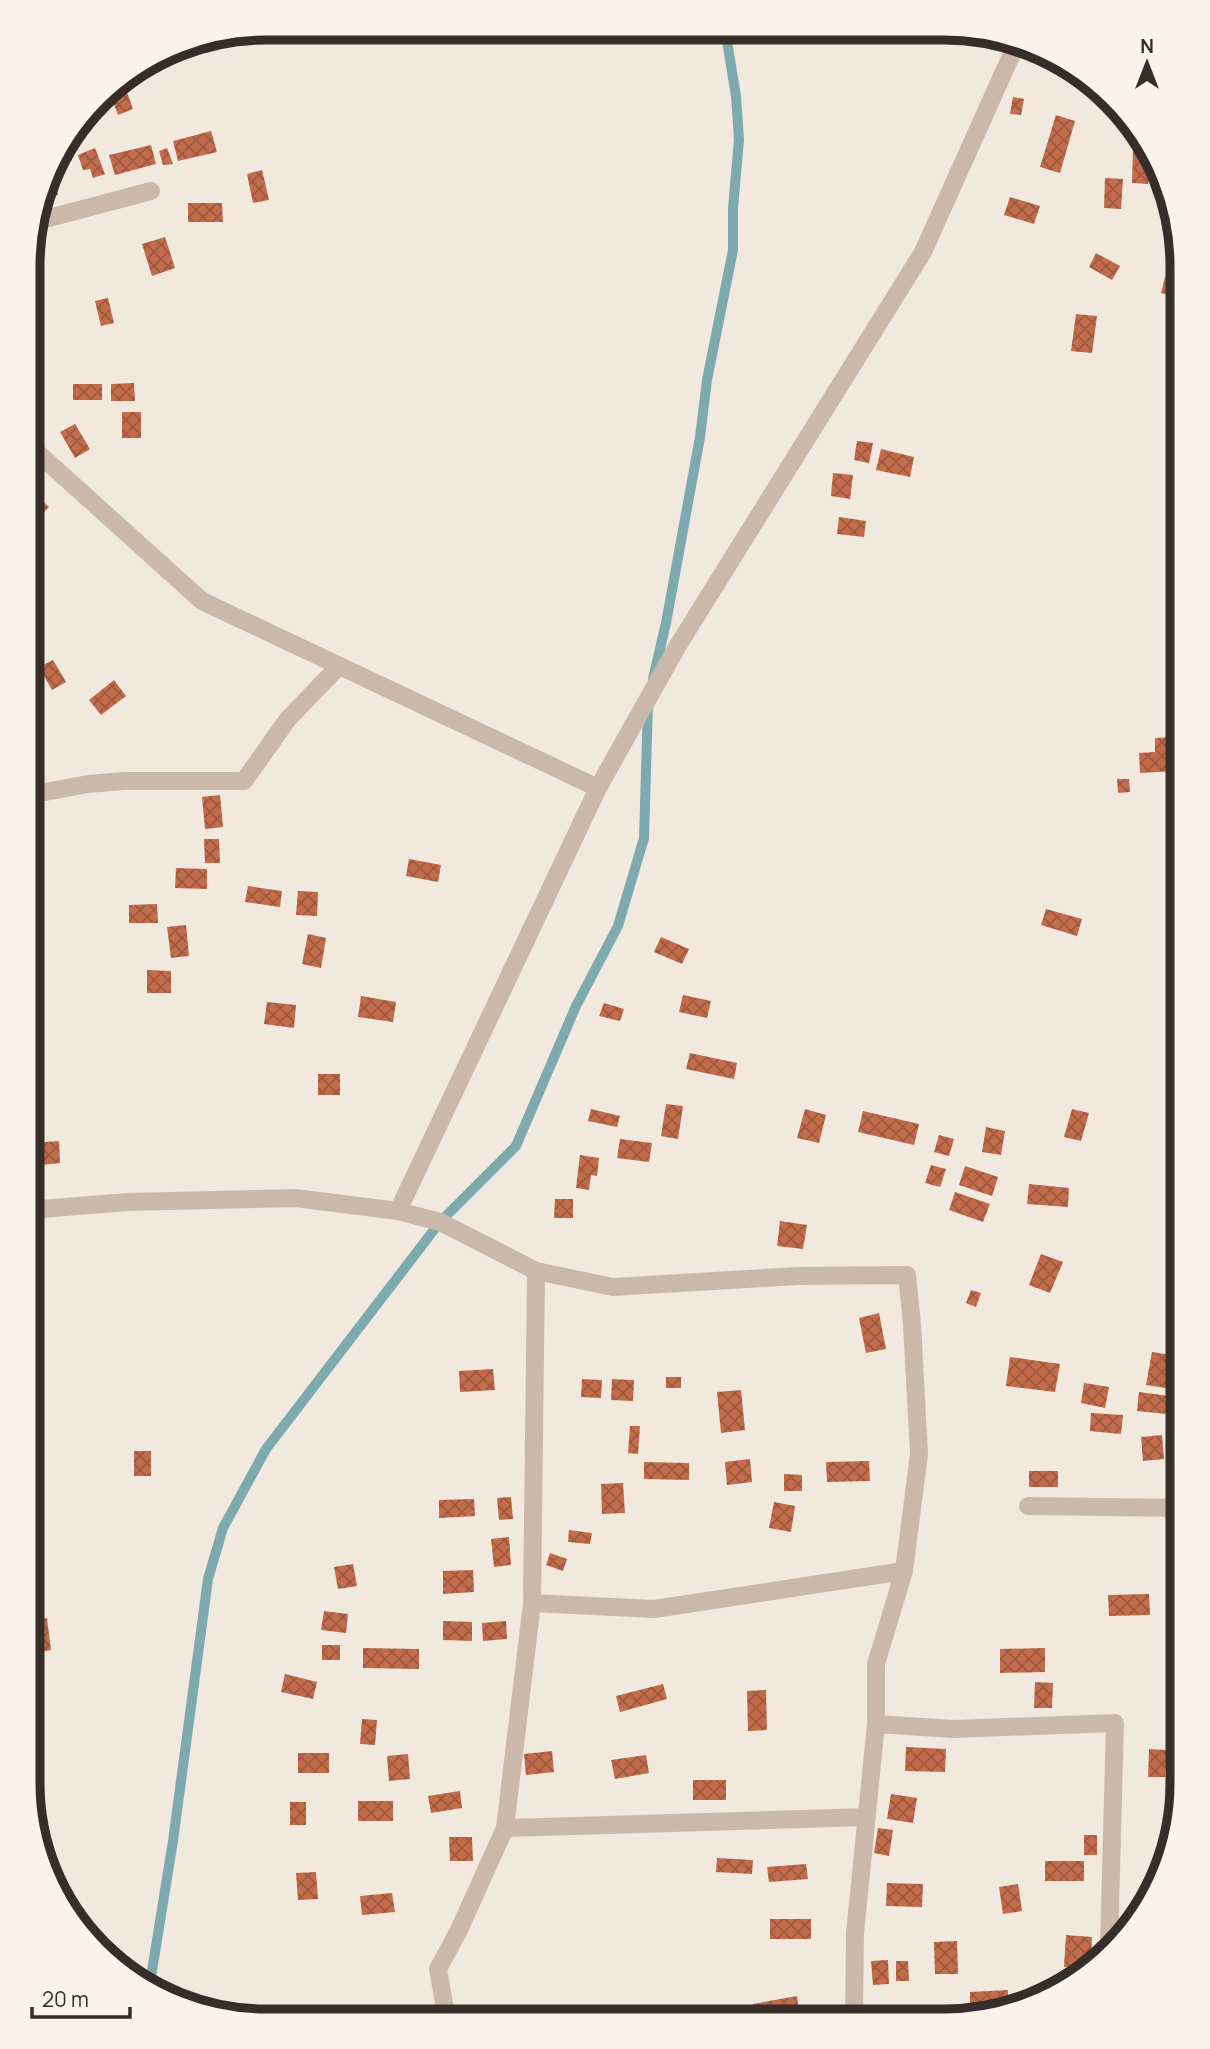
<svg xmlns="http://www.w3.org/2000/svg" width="1210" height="2049" viewBox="0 0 1210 2049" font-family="Manrope,sans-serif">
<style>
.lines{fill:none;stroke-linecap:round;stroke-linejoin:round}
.stream{stroke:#7daaae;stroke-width:10}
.building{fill:url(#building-cross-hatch)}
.minor{stroke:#cab9aa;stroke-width:18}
.rim{fill:none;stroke:#372e29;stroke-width:9}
</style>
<defs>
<pattern id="building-cross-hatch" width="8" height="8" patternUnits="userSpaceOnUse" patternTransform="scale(1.75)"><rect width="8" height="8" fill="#c26c4b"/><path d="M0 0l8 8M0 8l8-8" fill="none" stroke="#9e593e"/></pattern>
</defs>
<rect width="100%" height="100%" fill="#f2e9de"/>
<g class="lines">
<!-- stream -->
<path class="stream" d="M653 679 666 623 700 437 707 380 733 250V208L739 140 736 96 725 29
M150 1983 173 1841 208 1579 223 1528 266 1449 440 1222 516 1146 576 1006 618 926 644 838 648 704"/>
</g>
<!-- building -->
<path class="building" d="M124 84 133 109 118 115 108 89Z
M1013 97 1024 99 1021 115 1010 114Z
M1056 115 1075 121 1060 173 1040 167Z
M211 131 217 152 178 161 173 141Z
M151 145 156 164 115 175 109 155Z
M95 148 105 174 93 178 90 169 83 170 78 155Z
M167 148 173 164 163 165 159 151Z
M1133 149H1144L1150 157 1148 184 1132 183Z
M54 159 58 195 42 197 53 160Z
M262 170 269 200 253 203 247 174Z
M1105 178 1123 179 1121 209 1104 208Z
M1010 197 1040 206 1034 224 1004 215Z
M188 203H222L223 222H188Z
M1172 222H1173L1180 255H1170Z
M165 237 175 268 152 276 142 244Z
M1096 253 1120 266 1112 280 1089 267Z
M1165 277 1182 281V298L1161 293Z
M108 298 114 323 101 326 95 301Z
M1076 314 1097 316 1092 353 1071 351Z
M134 383 135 401H111V384Z
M73 384H102V400H73Z
M122 412H141V438H122Z
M75 424 90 449 75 458 60 432Z
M857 441 873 443 869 463 854 460Z
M881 449 914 457 910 477 876 470Z
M833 473 853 475 850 499 831 496Z
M36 495 49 507 40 516 30 505V501Z
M839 517 866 521 864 537 837 534Z
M34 571 43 585 30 593V574Z
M53 660 66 682 52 690 39 667Z
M114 680 126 696 101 715 89 700Z
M1173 737 1175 771 1140 773 1139 753 1155 752V738Z
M1117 779H1129L1130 792 1118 793Z
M220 795 223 827 205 829 202 797Z
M29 815H42V832L29 833Z
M204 839H219L220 863H205Z
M409 859 441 865 438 882 406 876Z
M176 868 207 869V889L175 888Z
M248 886 282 891 280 907 245 902Z
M298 891 318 892 317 916 296 915Z
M157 904 158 923H129V905Z
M1046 909 1082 919 1077 936 1041 925Z
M186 925 189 956 171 958 167 927Z
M1172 925 1182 927V943L1168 939Z
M308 934 326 938 321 968 302 964Z
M661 937 689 949 682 964 654 952Z
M147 970 171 971V993H147Z
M683 995 711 1001 707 1018 679 1012Z
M361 996 396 1002 393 1022 358 1017Z
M267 1002 296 1005 294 1028 264 1024Z
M604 1003 624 1009 620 1021 599 1016Z
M1174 1017 1182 1018V1042L1170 1040Z
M690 1053 737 1063 734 1079 686 1069Z
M318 1074H340V1095H318Z
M666 1104 683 1106 678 1139 661 1136Z
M591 1109 620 1116 617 1127 588 1121Z
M805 1109 826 1115 819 1143 797 1138Z
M1072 1109 1089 1113 1081 1141 1064 1137Z
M863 1111 919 1124 914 1145 858 1132Z
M986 1127 1005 1131 1001 1155 982 1152Z
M939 1135 954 1139 949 1156 934 1152Z
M620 1139 652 1143 649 1162 617 1158Z
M59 1141 60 1163 32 1166 30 1143Z
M580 1155 599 1158 597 1176 591 1175 589 1190 576 1188Z
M931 1165 946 1169 940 1187 925 1183Z
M965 1166 998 1177 992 1196 959 1185Z
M1029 1184 1069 1188 1068 1207 1027 1204Z
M955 1192 990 1204 983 1222 949 1210Z
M555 1199H573V1218H554Z
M1168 1204 1182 1205V1228H1167Z
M780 1221 807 1225 803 1249 777 1246Z
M1041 1254 1063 1262 1050 1293 1029 1285Z
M971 1290 981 1293 976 1307 966 1303Z
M879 1313 886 1349 866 1353 859 1318Z
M1152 1352 1171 1355 1166 1388 1146 1385Z
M1010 1357 1060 1364 1055 1392 1006 1386Z
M493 1369 495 1390 460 1392 459 1371Z
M666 1377H681V1388H666Z
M582 1379 602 1380 601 1398 581 1397Z
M612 1379 634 1380 633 1401 611 1400Z
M1084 1383 1109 1387 1105 1408 1081 1403Z
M741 1390 745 1430 721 1433 717 1392Z
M1139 1392 1169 1396 1167 1414 1137 1411Z
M1091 1413 1123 1415 1121 1434 1090 1431Z
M630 1426H640L638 1454 628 1453Z
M1162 1435 1164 1459 1143 1461 1141 1437Z
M134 1451H151V1476H134Z
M750 1459 752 1482 727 1485 725 1462Z
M869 1461 870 1481 827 1482 826 1462Z
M644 1462 689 1463V1480L644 1479Z
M1029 1471H1058V1487H1029Z
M784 1474 802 1475V1491H784Z
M623 1483 625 1513 602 1514 601 1484Z
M511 1497 513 1519 499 1520 497 1498Z
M474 1499 475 1516 439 1518V1500Z
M774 1502 795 1506 791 1532 769 1528Z
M569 1530 592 1533 590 1544 568 1542Z
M509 1537 511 1565 494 1567 491 1539Z
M550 1553 567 1559 563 1571 546 1565Z
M353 1564 357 1586 338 1589 334 1567Z
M473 1570 474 1592 443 1594V1571Z
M1149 1594 1150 1615 1109 1616 1108 1595Z
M324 1611 348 1614 346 1633 321 1630Z
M47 1618 51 1650 29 1654 28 1620Z
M443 1621 472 1622V1641L443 1640Z
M506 1621 507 1639 483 1641 482 1623Z
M322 1645H340V1660H322Z
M363 1648 419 1649V1669L363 1668Z
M1045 1648V1672L1000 1673V1649Z
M285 1674 317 1682 313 1699 281 1692Z
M1035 1682 1053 1683 1052 1708H1034Z
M663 1684 667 1699 620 1712 616 1696Z
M766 1690 767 1730 748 1731 747 1691Z
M362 1719 377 1720 375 1745 360 1744Z
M906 1747 946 1749 945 1772 905 1771Z
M1149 1749 1167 1750 1165 1777H1148Z
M552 1751 554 1772 526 1775 524 1754Z
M298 1753H329V1773H298Z
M408 1754 410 1779 389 1781 387 1756Z
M646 1755 649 1773 615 1779 611 1760Z
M693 1780H726V1800H693Z
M460 1791 462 1808 431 1813 428 1796Z
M891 1794 917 1798 913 1823 887 1819Z
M358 1801H393V1821H358Z
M290 1802H306V1825H290Z
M878 1828 893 1830 889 1856 874 1853Z
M1084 1835H1097V1855H1084Z
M449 1837H472L473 1861H450Z
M717 1858 753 1860 752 1874 716 1872Z
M1045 1861H1084V1881H1045Z
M806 1864 808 1879 769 1882 767 1867Z
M316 1872 318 1899 298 1900 296 1873Z
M887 1883 923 1884 922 1907 886 1906Z
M1018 1884 1022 1911 1003 1914 999 1887Z
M392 1893 395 1912 362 1915 360 1896Z
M770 1919H811V1939H770Z
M1066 1935 1092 1937 1091 1960 1080 1968 1064 1967Z
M957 1941 958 1974H935L934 1942Z
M888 1960 889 1984 873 1985 871 1961Z
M896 1961H908L909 1981H896Z
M1049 1978H1067L1048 1993Z
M1008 1990V2008L970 2010V1992Z
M797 1996 799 2011 823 2007 826 2021 756 2020 753 2004Z
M386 2010 388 2019H369L368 2014Z"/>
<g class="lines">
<!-- minor -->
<path class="minor" d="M34 222 151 191
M30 446 202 601 598 788
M29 795 88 784 124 781H244L288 719 339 666
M29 1210 127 1202 295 1198 398 1211 440 1222 536 1271 613 1287 798 1276 907 1275 912 1324 919 1454 904 1571 876 1664V1724L855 1933 854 2021
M398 1211 598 788 677 647 923 252 1015 47
M1028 1506 1182 1508
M532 1603 654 1609 904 1571
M876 1724 954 1729 1115 1723 1109 1946
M505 1828 867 1817
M447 2020 438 1969 459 1930 505 1828 532 1603 536 1271"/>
</g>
<!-- crop -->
<path d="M0 0H1210V2049H0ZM266 40H944A226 226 0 0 1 1170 266V1783A226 226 0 0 1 944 2009H266A226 226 0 0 1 40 1783V266A226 226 0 0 1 266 40Z" fill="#f9f3ea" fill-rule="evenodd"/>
<path class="rim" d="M266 40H944A226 226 0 0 1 1170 266V1783A226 226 0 0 1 944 2009H266A226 226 0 0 1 40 1783V266A226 226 0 0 1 266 40Z"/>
<!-- north arrow -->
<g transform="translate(1147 63)" stroke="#f9f3ea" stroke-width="5" paint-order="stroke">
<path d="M0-5L12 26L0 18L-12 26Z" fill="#372e29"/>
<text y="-10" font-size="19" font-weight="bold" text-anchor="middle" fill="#372e29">N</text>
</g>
<!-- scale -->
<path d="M32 2007v10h98v-10" fill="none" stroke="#372e29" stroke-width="3.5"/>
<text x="42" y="2007" font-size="21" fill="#372e29" stroke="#f9f3ea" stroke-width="5" paint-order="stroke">20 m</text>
</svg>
